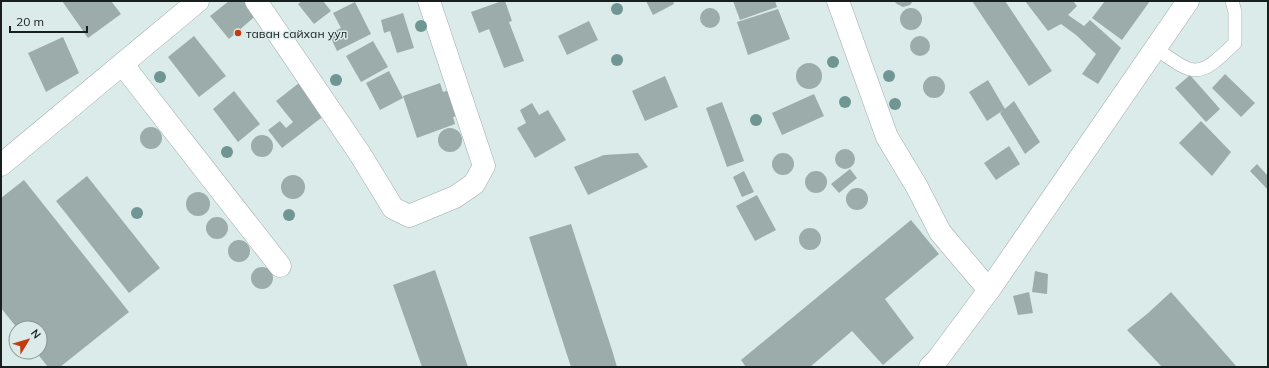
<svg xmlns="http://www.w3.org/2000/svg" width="1269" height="368" viewBox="0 0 1269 368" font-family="Mulish,sans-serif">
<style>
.building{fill:#9cacaa}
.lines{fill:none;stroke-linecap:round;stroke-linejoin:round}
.lane-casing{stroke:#9daeab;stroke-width:14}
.street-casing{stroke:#9daeab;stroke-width:23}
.lane{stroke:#fff;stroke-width:13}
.street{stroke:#fff;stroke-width:22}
.tree{fill:#709693}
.poi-dot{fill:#c33b0e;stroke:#daebe9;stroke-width:1.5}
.labels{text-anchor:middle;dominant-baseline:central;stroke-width:3;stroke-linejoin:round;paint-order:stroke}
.poi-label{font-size:12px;fill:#191f1e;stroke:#daebe9;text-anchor:start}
</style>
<rect width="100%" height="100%" fill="#daebe9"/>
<!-- building -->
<path class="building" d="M62 1H111L121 14 88 38Z
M229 1H249L259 13 229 39 210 16Z
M302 1H323L331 11 314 24 298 4Z
M502 1H505L512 21 509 22 524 61 504 68 489 29 479 33 471 12Z
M646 1H673L674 4 653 15Z
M733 1H775L777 7 740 20Z
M894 1H913L910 5 903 7 897 4Z
M972 1H1005L1052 71 1029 86Z
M1025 1H1073L1077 6 1068 15 1084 26 1090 20 1121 48 1098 84 1082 74 1096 54 1076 35 1061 24 1048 31Z
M1105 1H1150L1122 40 1092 18Z
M355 2 371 34 337 51 329 34 341 28 333 13Z
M700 18a10 10 0 1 1 20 0a10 10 0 1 1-20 0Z
M900 19a11 11 0 1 1 22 0a11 11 0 1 1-22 0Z
M778 9 790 39 748 55 737 22Z
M403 13 414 48 397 53 390 31 384 33 381 20Z
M589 21 598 40 567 55 558 36Z
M910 46a10 10 0 1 1 20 0a10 10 0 1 1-20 0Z
M194 36 226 76 199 97 168 57Z
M63 37 79 73 46 92 28 53Z
M373 41 388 67 361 82 346 56Z
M796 76a13 13 0 1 1 26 0a13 13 0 1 1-26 0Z
M389 71 403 98 380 110 366 83Z
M1225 74 1255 103 1241 117 1212 88Z
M1190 75 1220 109 1206 122 1175 88Z
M665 76 678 107 645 121 632 91Z
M923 87a11 11 0 1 1 22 0a11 11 0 1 1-22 0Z
M988 80 1005 109 987 121 969 92Z
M299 83 325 115 282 148 268 130 280 121 286 128 293 122 276 101Z
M440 83 443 92 453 89 462 115 453 117 455 124 417 138 403 96Z
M234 91 260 124 238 142 213 109Z
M814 94 824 116 782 135 772 113Z
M1014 101 1040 142 1025 154 1000 113Z
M722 102 744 161 727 167 706 108Z
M532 103 539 115 548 110 566 140 535 158 517 128 526 123 520 110Z
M1201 121 1231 152 1212 176 1179 143Z
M140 138a11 11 0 1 1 22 0a11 11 0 1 1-22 0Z
M438 140a12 12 0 1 1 24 0a12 12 0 1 1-24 0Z
M251 146a11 11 0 1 1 22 0a11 11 0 1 1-22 0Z
M1009 146 1020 164 996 180 984 163Z
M835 159a10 10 0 1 1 20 0a10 10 0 1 1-20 0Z
M772 164a11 11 0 1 1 22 0a11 11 0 1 1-22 0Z
M638 153 648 167 588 195 574 167 604 155Z
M1257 164 1268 176V190L1250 171Z
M850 169 857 178 839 193 831 184Z
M805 182a11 11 0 1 1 22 0a11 11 0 1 1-22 0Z
M744 171 754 192 742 197 733 177Z
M281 187a12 12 0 1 1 24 0a12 12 0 1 1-24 0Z
M87 176 160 268 129 293 56 201Z
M24 180 129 312 60 367H48L36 352H40V328H17L1 308V198Z
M846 199a11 11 0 1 1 22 0a11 11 0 1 1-22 0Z
M186 204a12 12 0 1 1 24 0a12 12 0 1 1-24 0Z
M757 195 776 230 755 241 736 206Z
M206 228a11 11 0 1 1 22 0a11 11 0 1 1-22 0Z
M911 220 939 254 885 299 914 338 883 365 852 331 810 367H746L741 360Z
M571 224 612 350 617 367H571L529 237Z
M799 239a11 11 0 1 1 22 0a11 11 0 1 1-22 0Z
M228 251a11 11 0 1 1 22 0a11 11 0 1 1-22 0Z
M251 278a11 11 0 1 1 22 0a11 11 0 1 1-22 0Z
M435 270 468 367H422L393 285Z
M1035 271 1048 274 1047 294 1032 292Z
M1029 292 1033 313 1018 315 1013 296Z
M1171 292 1237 367H1162L1127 330 1147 314Z"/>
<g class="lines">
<defs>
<path id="lane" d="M1155 48C1196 77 1198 79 1235 43V12L1232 1"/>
<path id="street" d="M256 1 360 154 393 208 409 216 455 197 474 184 484 166 429 1
M838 1 887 137 917 187 940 232 989 290
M124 63 130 74 280 266
M1 165 198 1
M930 367 937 360 989 290 1188 1"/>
</defs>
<!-- lane casing -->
<use href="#lane" class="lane-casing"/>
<!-- street casing -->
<use href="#street" class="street-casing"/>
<!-- lane -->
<use href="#lane" class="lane"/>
<!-- street -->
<use href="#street" class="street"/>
</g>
<!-- trees -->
<g class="tree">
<circle cx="617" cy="9" r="6"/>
<circle cx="421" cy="26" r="6"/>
<circle cx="617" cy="60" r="6"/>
<circle cx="833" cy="62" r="6"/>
<circle cx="889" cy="76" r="6"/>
<circle cx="160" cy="77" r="6"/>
<circle cx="336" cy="80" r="6"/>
<circle cx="845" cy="102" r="6"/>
<circle cx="895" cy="104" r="6"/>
<circle cx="756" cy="120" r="6"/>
<circle cx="227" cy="152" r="6"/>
<circle cx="137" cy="213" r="6"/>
<circle cx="289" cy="215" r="6"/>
</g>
<!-- markers -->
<circle class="poi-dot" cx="238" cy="33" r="4"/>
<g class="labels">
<!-- poi labels -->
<g class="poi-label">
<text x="246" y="33">таван сайхан уул</text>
</g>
</g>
<!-- border -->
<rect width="1269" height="368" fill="none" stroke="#191f1e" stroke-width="4"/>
<!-- north arrow -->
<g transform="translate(28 340) rotate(52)"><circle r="19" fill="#daebe9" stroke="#8d9998"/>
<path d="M0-3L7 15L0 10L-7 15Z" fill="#c33b0e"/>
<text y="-6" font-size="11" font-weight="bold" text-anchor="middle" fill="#191f1e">N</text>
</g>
<!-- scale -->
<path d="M10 26v6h77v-6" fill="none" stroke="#191f1e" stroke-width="2"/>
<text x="16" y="26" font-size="12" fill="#191f1e" stroke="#daebe9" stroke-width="3" paint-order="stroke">20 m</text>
</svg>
